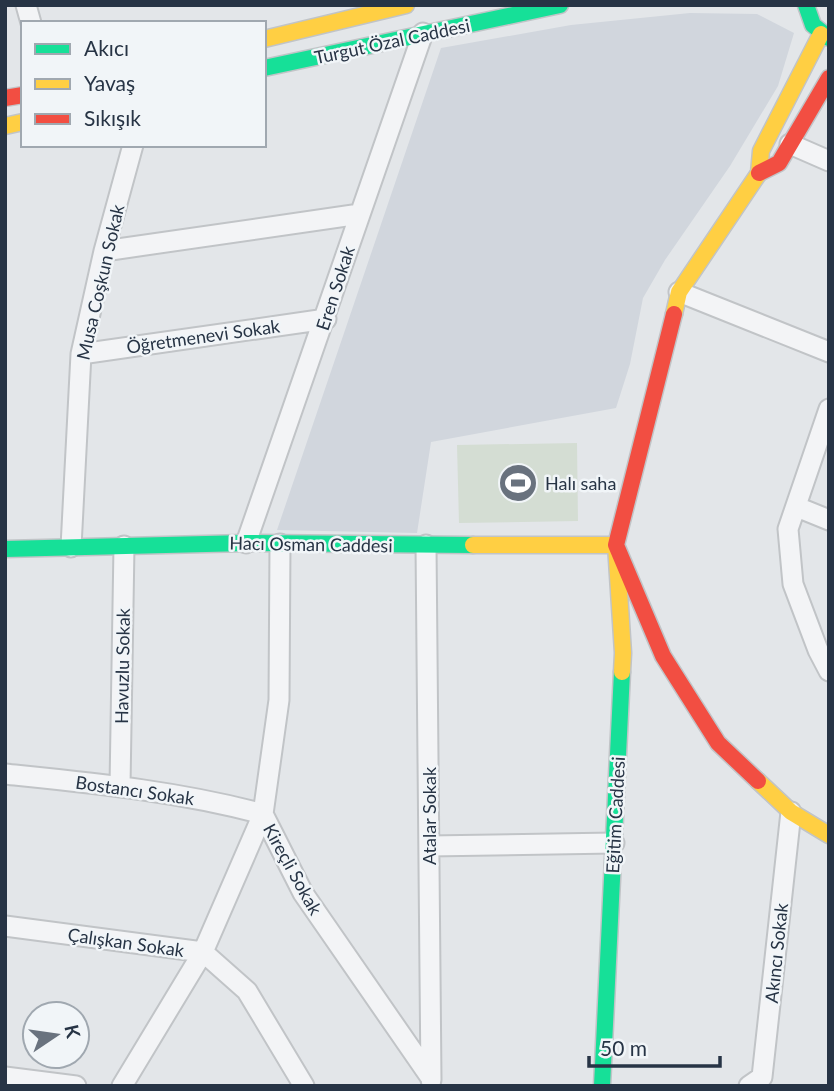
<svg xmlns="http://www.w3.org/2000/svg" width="834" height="1091" viewBox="0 0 834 1091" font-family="Lato,sans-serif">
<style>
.built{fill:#d1d6dd}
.green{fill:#d4ddd3}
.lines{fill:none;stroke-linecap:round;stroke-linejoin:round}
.street-casing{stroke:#c1c4c7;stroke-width:23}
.fast-casing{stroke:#c1c4c7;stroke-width:19}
.slow-casing{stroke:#c1c4c7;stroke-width:19}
.jam-casing{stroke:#c1c4c7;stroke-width:19}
.street{stroke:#f3f4f6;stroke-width:19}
.fast{stroke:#16e098;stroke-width:16}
.slow{stroke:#ffcf43;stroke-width:16}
.jam{stroke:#f24e42;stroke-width:16}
.labels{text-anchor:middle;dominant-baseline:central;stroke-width:5;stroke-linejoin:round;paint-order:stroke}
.street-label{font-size:18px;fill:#273445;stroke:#f1f5f8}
.poi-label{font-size:18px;fill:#273445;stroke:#f1f5f8;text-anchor:start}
</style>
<rect width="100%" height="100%" fill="#e3e6e9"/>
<!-- built -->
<path class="built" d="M690 13 757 14 794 33 778 86 730 166 665 260 643 298 630 364 616 408 431 442 417 533 277 530 441 48 571 25Z"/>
<!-- green -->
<path class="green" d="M577 443 578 521 459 523 457 445Z"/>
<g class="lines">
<defs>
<path id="street" d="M26 5 31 23
M790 144 829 161
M104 251 360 214
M679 292 829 352
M81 354 326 319
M829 409 788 529 793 584 818 650 829 671
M797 507 829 520
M246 543 423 33
M280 544 279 700 263 814 303 893 431 1078
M426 545 431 1080
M71 547 81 354 104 251 133 145
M5 774C92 783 178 791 263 814L203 952 122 1086
M120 786 124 546
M429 846 614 843
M5 926 203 952 247 991 304 1086
M5 1077 76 1086
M749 1086 762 1077 791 812"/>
<path id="fast" d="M806 5 813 25 829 38
M264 68 560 5
M5 549 246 543 473 545
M602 1086 622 672"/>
<path id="slow" d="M264 39 406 5
M5 126 23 122
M674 314 679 292 759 173 761 151 821 34
M473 545H616L623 653 622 672
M758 781 791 812 829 835"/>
<path id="jam" d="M5 98 23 95
M759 173 779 163 829 78
M674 314 616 545 663 656 718 743 758 781"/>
</defs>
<!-- street casing -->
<use href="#street" class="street-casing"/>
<!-- fast casing -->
<use href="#fast" class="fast-casing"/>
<!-- slow casing -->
<use href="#slow" class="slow-casing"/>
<!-- jam casing -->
<use href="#jam" class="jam-casing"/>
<!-- street -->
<use href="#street" class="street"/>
<!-- fast -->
<use href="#fast" class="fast"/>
<!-- slow -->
<use href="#slow" class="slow"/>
<!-- jam -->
<use href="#jam" class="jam"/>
</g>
<!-- icons -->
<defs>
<symbol id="stadium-disc" viewBox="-11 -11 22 22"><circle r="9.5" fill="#69727e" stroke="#f1f5f8"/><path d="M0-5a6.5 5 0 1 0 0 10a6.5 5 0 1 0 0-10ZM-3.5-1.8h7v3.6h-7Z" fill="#fff"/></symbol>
</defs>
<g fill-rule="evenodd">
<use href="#stadium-disc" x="496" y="461" width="44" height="44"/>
</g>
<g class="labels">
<!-- street labels -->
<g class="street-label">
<text transform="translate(392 41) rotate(-12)">Turgut Özal Caddesi</text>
<text transform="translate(100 282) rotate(-77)">Musa Coşkun Sokak</text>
<text transform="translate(335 288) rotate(-72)">Eren Sokak</text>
<text transform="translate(203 336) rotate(-8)">Öğretmenevi Sokak</text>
<text transform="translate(311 544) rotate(1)">Hacı Osman Caddesi</text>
<text transform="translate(122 666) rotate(-89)">Havuzlu Sokak</text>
<text transform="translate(135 790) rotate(8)">Bostancı Sokak</text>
<text transform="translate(615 815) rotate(-87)">Eğitim Caddesi</text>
<text transform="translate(429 816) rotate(-90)">Atalar Sokak</text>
<text transform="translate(293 869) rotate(61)">Kireçli Sokak</text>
<text transform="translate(126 942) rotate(8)">Çalışkan Sokak</text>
<text transform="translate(776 953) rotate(-84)">Akıncı Sokak</text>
</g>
<!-- poi labels -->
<g class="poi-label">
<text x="545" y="483">Halı saha</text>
</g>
</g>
<!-- border -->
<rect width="834" height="1091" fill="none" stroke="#273445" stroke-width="14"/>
<!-- legend -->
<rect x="21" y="21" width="245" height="126" fill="#f1f5f8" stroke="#a0a8b0" stroke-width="2"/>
<rect x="35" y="44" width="35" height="10" fill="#16e098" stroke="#a0a8b0" stroke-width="2"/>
<text x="84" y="56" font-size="21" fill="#273445">Akıcı</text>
<rect x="35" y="79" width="35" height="10" fill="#ffcf43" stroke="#a0a8b0" stroke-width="2"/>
<text x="84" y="91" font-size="21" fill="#273445">Yavaş</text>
<rect x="35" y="114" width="35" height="10" fill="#f24e42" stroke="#a0a8b0" stroke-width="2"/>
<text x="84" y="126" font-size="21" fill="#273445">Sıkışık</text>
<!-- north arrow -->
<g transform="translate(56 1035) rotate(77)"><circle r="33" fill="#f1f5f8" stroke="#a0a8b0" stroke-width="2"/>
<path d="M0-5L12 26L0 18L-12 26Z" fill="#69727e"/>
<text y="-10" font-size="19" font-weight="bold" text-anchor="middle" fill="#273445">K</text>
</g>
<!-- scale -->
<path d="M589 1056v10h131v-10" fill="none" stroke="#273445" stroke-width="3.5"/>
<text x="600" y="1056" font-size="21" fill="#273445" stroke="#f1f5f8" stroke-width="5" paint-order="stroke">50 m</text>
</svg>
